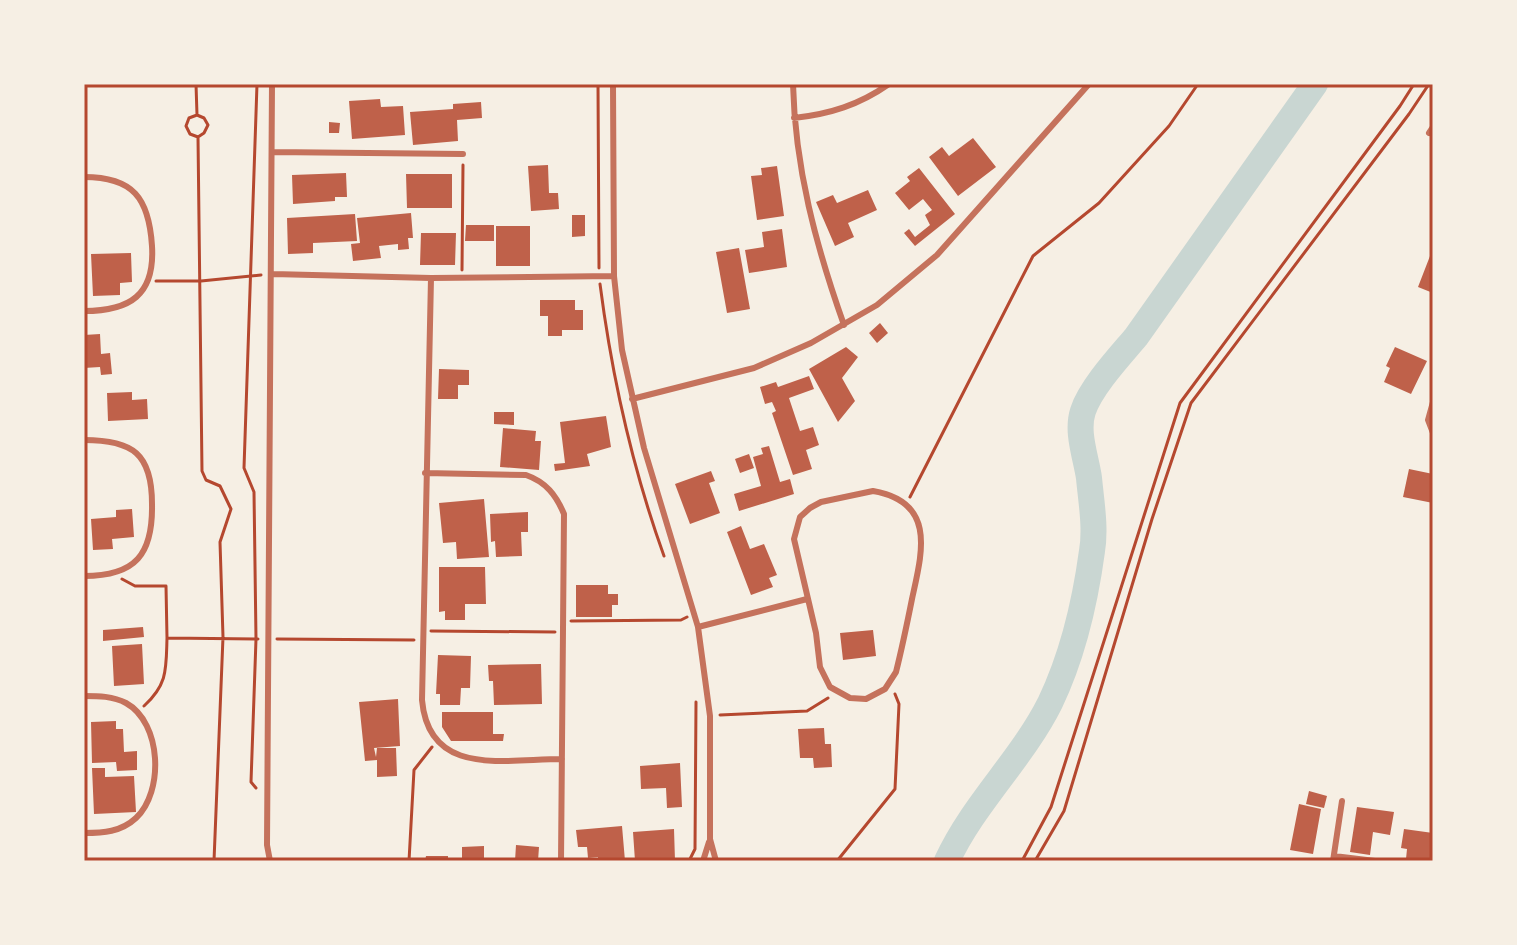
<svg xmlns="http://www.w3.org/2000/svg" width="1517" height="945" viewBox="0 0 1517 945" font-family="Lora,serif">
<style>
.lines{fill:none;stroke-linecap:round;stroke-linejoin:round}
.river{stroke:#c9d6d2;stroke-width:26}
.building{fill:#bf614a}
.path{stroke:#b5482f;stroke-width:3}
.minor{stroke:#c5725c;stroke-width:6}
.neatline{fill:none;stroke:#b5482f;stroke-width:3}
</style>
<rect width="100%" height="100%" fill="#f6efe4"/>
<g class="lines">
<!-- river -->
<path class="river" d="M947 861C973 804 1022 759 1050 703 1073 655 1085 603 1092 551 1096 528 1091 500 1089 478 1086 457 1076 432 1083 411 1091 387 1120 356 1136 337L1315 84"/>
</g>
<!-- building -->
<path class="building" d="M380 99 381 107 403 106 405 135 352 139 349 101Z
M481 102 482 118 457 120 458 141 413 145 410 112 453 109V104Z
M329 122 340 123 339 133H329Z
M973 138 996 167 958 196 929 157 942 147 949 156Z
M548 165 549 193H558L559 209 531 211 528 166Z
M777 166 784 216 757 220 751 176 762 175 761 168Z
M919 168 955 214 915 246 904 233 909 229 915 237 930 225 925 215 932 210 923 199 909 210 895 193 910 181 907 177Z
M346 173 347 197H335V201L293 204 292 175Z
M406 174H452V208H407Z
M868 190 877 210 848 223 854 237 835 246 816 202 833 195 837 203Z
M411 213 413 238H408L409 249 398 250V244L379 246 381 258 353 261 351 244 360 243 357 218Z
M355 214 357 241 313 243V253L288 254 287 218Z
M572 215H585V236L572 237Z
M466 225H494V241H465Z
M496 226H530V266H496Z
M782 229 787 267 749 273 745 250 764 247 762 232Z
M421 233H456L455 265H420Z
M739 248 750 309 727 313 716 252Z
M131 253 132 282 120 283V295L93 296 91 254Z
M1430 256 1433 257V293L1418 287Z
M540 300H575V310H583V330H562V336H548V316H540Z
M880 323 888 333 877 343 869 333Z
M100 334 101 354 110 353 112 374 101 375 100 367 84 368V335Z
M846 347 858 357 842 378 855 401 838 422 809 369Z
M1395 347 1427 361 1411 394 1384 382 1390 368 1386 366Z
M439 369 469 370V385H458V399H438Z
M809 376 814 389 789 398 800 431 813 427 819 445 806 450 812 469 793 475 772 413 776 411 772 402 765 404 760 387 776 382 778 387Z
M132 392V400L147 399 148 419 108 421 107 393Z
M494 412H514V425L494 424Z
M606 416 611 447 587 454 590 466 555 471 554 464 565 463 560 422Z
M503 428 536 431 535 441H541L539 470 500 467Z
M769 446 780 482 790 479 794 494 739 511 734 494 761 486 753 457 763 454 761 448Z
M749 454 754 468 740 473 735 459Z
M1409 469 1433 474V503L1403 497Z
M711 471 715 481 709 483 720 513 690 524 675 484Z
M484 499 489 557 457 559 456 542 443 543 439 503Z
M132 509 134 537 112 539 113 549 93 550 91 519 116 517V510Z
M528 512V532H521L522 556 496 557 495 541 491 542 490 514Z
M741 526 750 549 764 544 777 575 769 578 773 587 751 595 727 532Z
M439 567H485L486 604H465V620H445V611L439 612Z
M576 585H608V594H618V605H612V617H576Z
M143 627 144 637 103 641V630Z
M873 630 876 656 843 660 840 633Z
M142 644 144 684 114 686 112 646Z
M438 655 471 656 470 688H461L460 705H440V694H436Z
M541 664 542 704 494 705 493 681H489L488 665Z
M398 699 400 746 374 748 376 757 377 748H396L397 776 377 777V760L365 761 359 702Z
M442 712H493V734H504L503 741H451L442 727Z
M116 721V729H123L124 752 137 751V770L117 771 116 762 92 763 91 722Z
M824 728 825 744H831L832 767 814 768 813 758H800L798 729Z
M680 763 682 807 667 808 666 788 641 789 640 766Z
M92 768H105V777L134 776 136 812 94 814Z
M1309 791 1327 796 1324 808 1306 804Z
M1299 804 1321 809 1313 854 1290 850Z
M1357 807 1394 812 1390 835 1373 832 1370 855 1350 852Z
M622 826 625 861H598V857L588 858 587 847H578L576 830Z
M674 829 675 861H635L633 832Z
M1404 829 1433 833V861L1406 859 1407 849 1401 848Z
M516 845 539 847 538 861H515Z
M484 846V861H462V847Z
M426 856H448V861H425Z"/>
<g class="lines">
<!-- path -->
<path class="path" d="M196 84 197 115 189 118 186 126 190 134 198 137 202 471 206 480 220 486 231 509 220 542 223 637 214 861
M598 84 599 268
M197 115 204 118 208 125 204 133 198 137
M462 270 463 165
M156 281H201L261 275
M600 284C612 377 632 467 664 556
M910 497 1033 256 1099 203 1169 126 1198 84
M122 579 135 586H166L167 638 258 639
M571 621 681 620 687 617
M431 631 555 632
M277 639 414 640
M144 706C168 684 166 669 167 638
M720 715 807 711 828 698
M256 788 251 782 256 639 254 492 244 468 257 84
M409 861 414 770 432 747
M689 861 695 849 696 702
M837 861 895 789 899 704 895 694
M1022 861 1051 807 1180 403 1400 106 1414 84
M1035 861 1064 811 1152 519 1191 403 1409 114 1429 84"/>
<!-- minor -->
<path class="minor" d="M613 84 614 276 622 350 644 448 698 627 710 716V839L716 861
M793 84C795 168 816 246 844 325
M794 118C830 114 859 105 889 84
M1429 133 1433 127
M272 152 463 154
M84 177C133 177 149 198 152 246 155 295 130 311 84 311
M273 274 431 278 614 276
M431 278 422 700C429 778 505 759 562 759
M632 399 754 368 811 343 877 305 937 255 1089 84
M1433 402 1428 420 1433 433
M84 440C133 440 152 454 152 504 153 554 136 576 84 576
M425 473 526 475C546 482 556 495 564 514L561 861
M873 491C937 502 922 553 912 599 907 624 902 648 896 672L885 689 866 699 850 698 830 687 820 667 816 633 794 539 800 517 810 508 821 502Z
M698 627 807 599
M84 696C98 696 113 696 126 703 162 723 164 792 136 818 121 832 103 833 84 833
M1334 856 1375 861
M270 861 267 845 272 84
M703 861 709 842
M1333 861 1342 801"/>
</g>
<!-- border -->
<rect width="1517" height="945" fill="none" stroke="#f6efe4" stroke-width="172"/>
<rect x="86" y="86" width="1345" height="773" class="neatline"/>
</svg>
